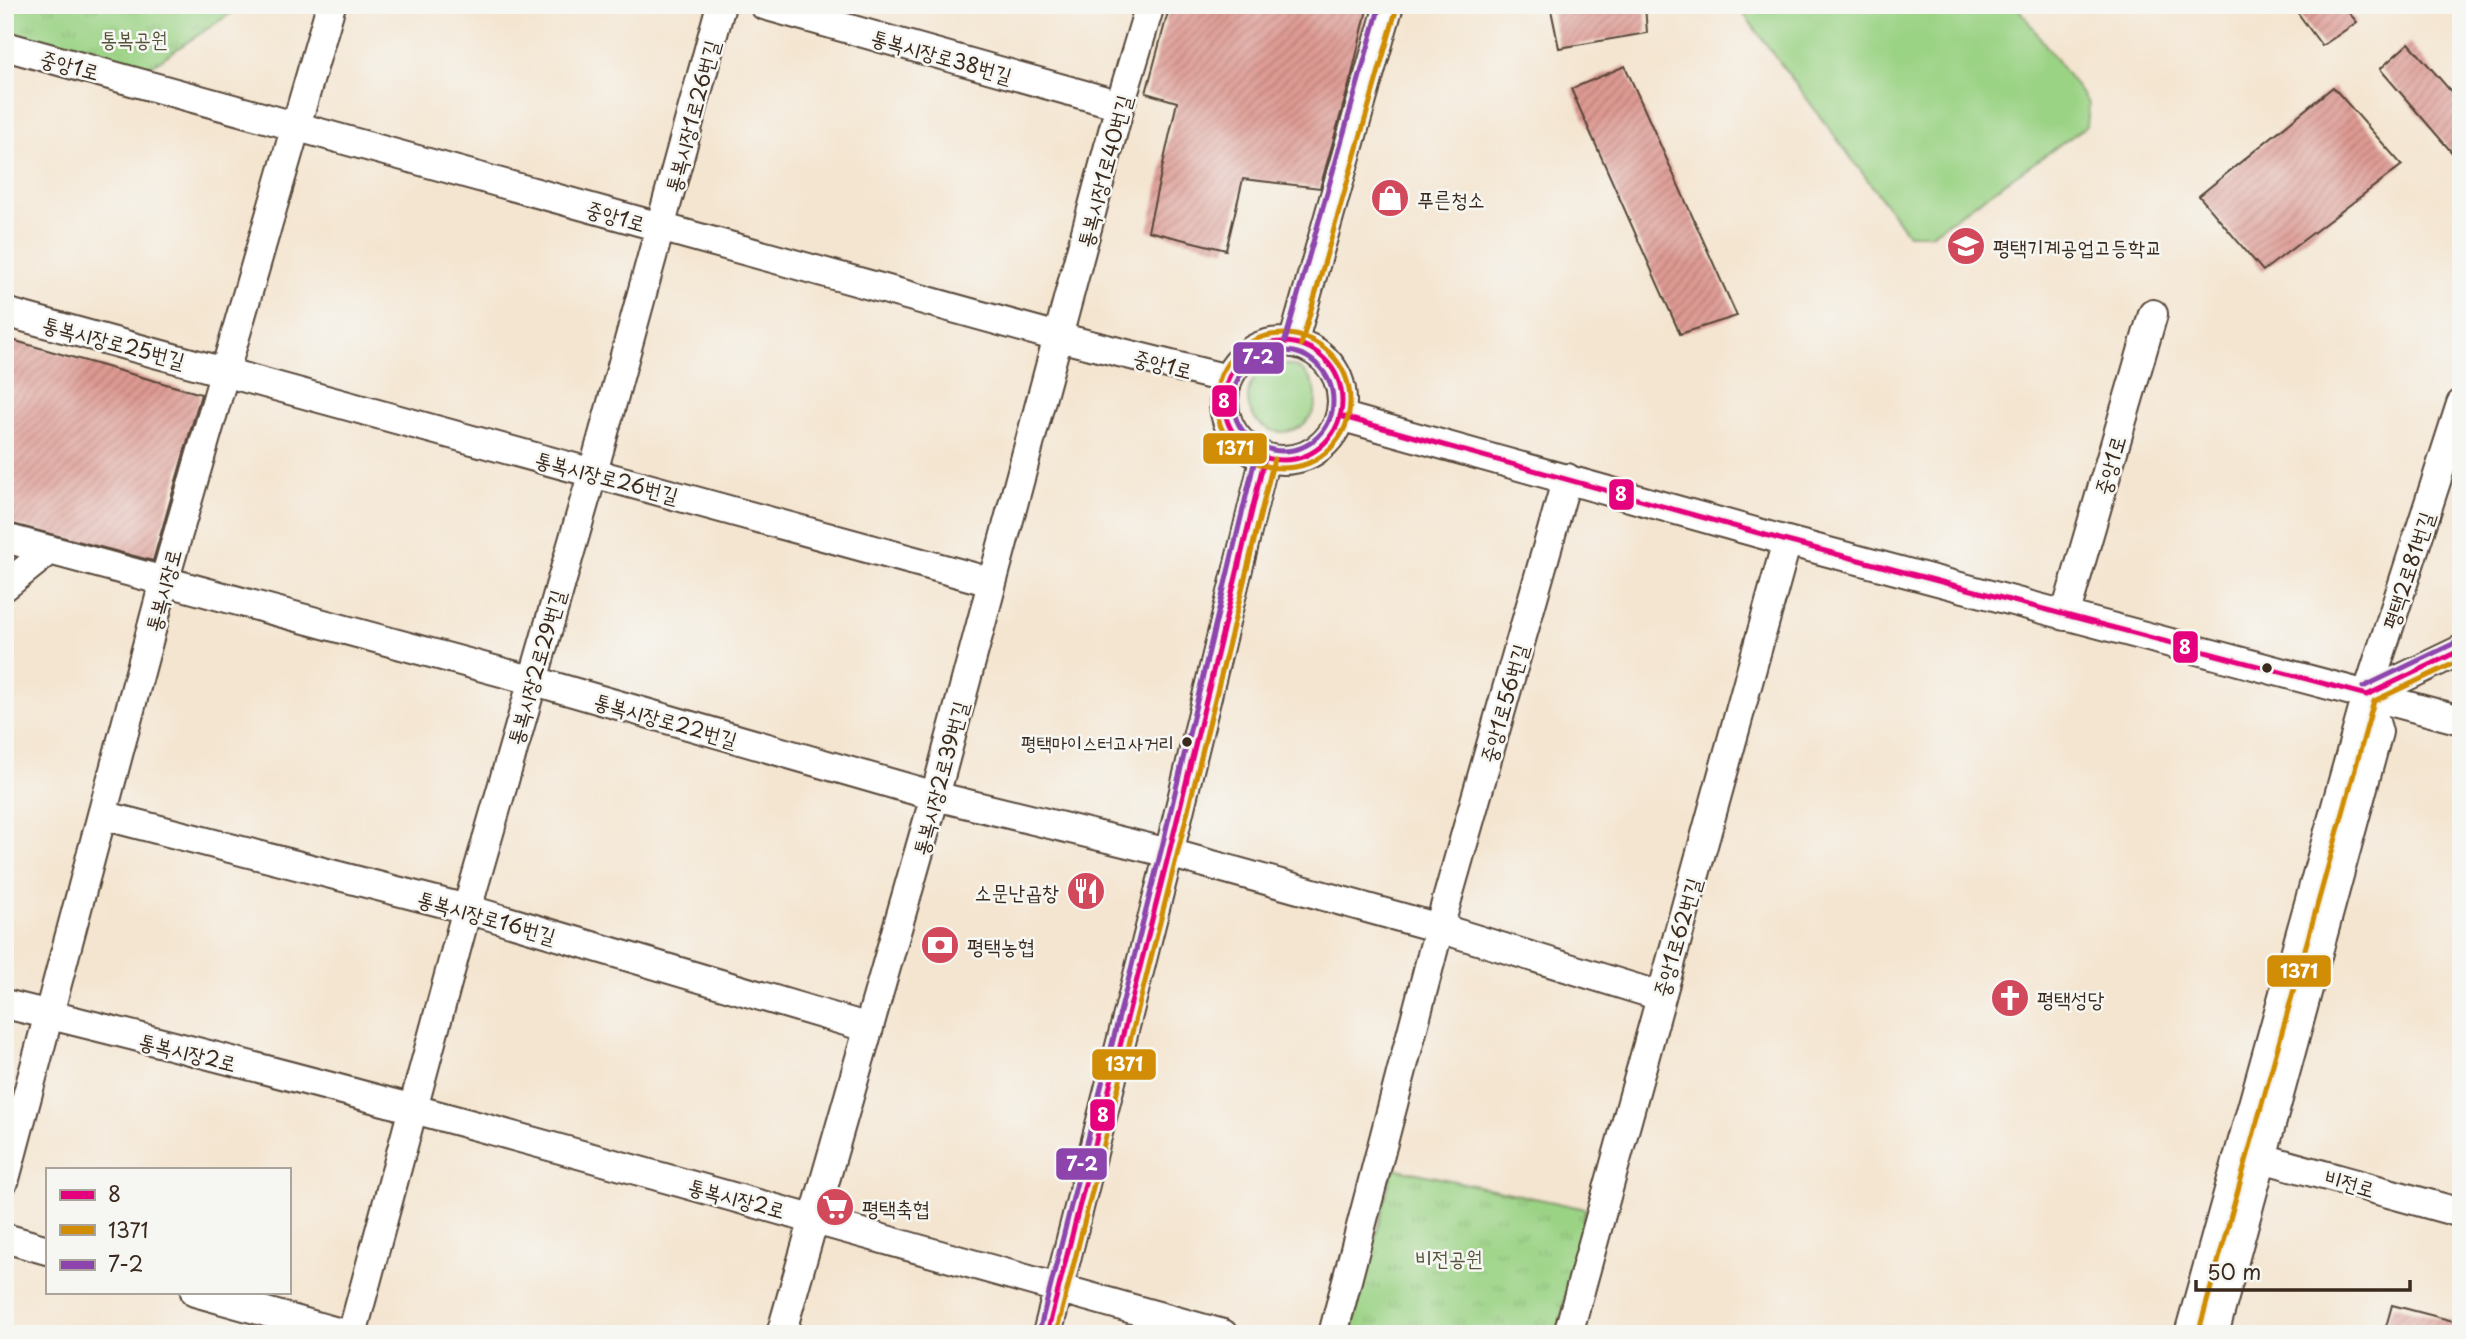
<svg xmlns="http://www.w3.org/2000/svg" width="2466" height="1339" viewBox="0 0 2466 1339" font-family="'Playpen Sans','Poor Story',sans-serif">
<style>
.green{fill:#9bd385;stroke:#6b7e52;stroke-width:2}
.park{fill:url(#park-tufts);stroke:#6b7e52;stroke-width:2}
.building{fill:url(#building-hatch)}
.lines{fill:none;stroke-linecap:round;stroke-linejoin:round}
.minor-casing{stroke:#574639;stroke-width:32}
.minor{stroke:#fff;stroke-width:28}
.bus-1-casing{stroke:#f6f6f2;stroke-width:10}
.bus-2-casing{stroke:#f6f6f2;stroke-width:10}
.bus-3-casing{stroke:#f6f6f2;stroke-width:10}
.bus-1{stroke:#e5007d;stroke-width:5}
.bus-2{stroke:#d18d06;stroke-width:5}
.bus-3{stroke:#8e44ad;stroke-width:5}
.bus-dot{fill:#3b2a1e;stroke:#f6f6f2;stroke-width:2.5}
.labels{text-anchor:middle;dominant-baseline:central;stroke-width:5;stroke-linejoin:round;paint-order:stroke}
.bus-label{font-size:19px;fill:#3b2a1e;stroke:#f6f6f2;text-anchor:end}
.park-label{font-size:21px;fill:#535438;stroke:#f6f6f2}
.street-label{font-size:21px;fill:#3b2a1e;stroke:#f6f6f2}
.poi-label{font-size:21px;fill:#3b2a1e;stroke:#f6f6f2;text-anchor:start}
.line-badge{stroke:#f6f6f2;stroke-width:2.5}
.badge-label{font-size:19px;text-anchor:middle;font-weight:bold;fill:#fff}
</style>
<defs>
<pattern id="park-tufts" width="24" height="20" patternUnits="userSpaceOnUse" patternTransform="scale(1.75)"><rect width="24" height="20" fill="#9bd385"/><path d="M3 7l-1-3M5 7V3M7 7l1-3M15 17l-1-3M17 17v-4M19 17l1-3" fill="none" stroke="#86b572"/></pattern>
<pattern id="building-hatch" width="6" height="6" patternUnits="userSpaceOnUse" patternTransform="scale(1.75)"><rect width="6" height="6" fill="#de9a93"/><path d="M-1 1l2-2M0 6l6-6M5 7l2-2" fill="none" stroke="#b57e77"/></pattern>
</defs>
<rect width="100%" height="100%" fill="#f6f6f2"/>
<filter id="ink" filterUnits="userSpaceOnUse"><feTurbulence type="fractalNoise" baseFrequency=".0143" numOctaves="2"/><feDisplacementMap in="SourceGraphic" scale="14" xChannelSelector="R" yChannelSelector="G"/><feConvolveMatrix kernelMatrix="1 2 1 2 8 2 1 2 1" color-interpolation-filters="sRGB"/></filter>
<filter id="wash" filterUnits="userSpaceOnUse"><feTurbulence type="fractalNoise" baseFrequency=".00686" numOctaves="4" result="noise"/><feDisplacementMap in="SourceGraphic" scale="28" xChannelSelector="R" yChannelSelector="G"/><feGaussianBlur stdDeviation="1.57" result="paint"/><feColorMatrix in="noise" values="0 0 0 0 0 0 0 0 0 0 0 0 0 0 0 0 0 1.4 0 .05"/><feComposite in="paint" operator="in"/></filter>
<g filter="url(#wash)">
<rect width="100%" height="100%" fill="#f4e5d0"/>
<!-- green -->
<path class="green" d="M1737 5H2016L2089 104 2087 126 1931 234H1908Z
M1248 398a34 34 0 1 1 68 0a34 34 0 1 1-68 0Z"/>
<!-- park -->
<path class="park" d="M5 5H243L141 73 5 40Z
M1393 1168 1586 1209 1557 1334H1351Z"/>
<g id="blocks">
<!-- building -->
<path class="building" d="M1170 5H1368L1352 74 1320 188 1243 179 1226 250 1148 231 1177 102 1146 93Z
M1550 5H1645L1647 33 1559 48Z
M2292 5H2342L2357 22 2322 46Z
M2409 43 2461 103V163L2380 69Z
M1625 66 1737 316 1680 334 1571 89Z
M2333 87 2402 165 2263 271 2199 196Z
M5 338 201 394 153 561 5 522Z
M2392 1305 2461 1323V1334H2384Z"/>
</g>
</g>
<g filter="url(#ink)">
<use href="#blocks" fill-opacity="0" stroke="#574639" stroke-width="2"/>
<g class="lines">
<defs>
<path id="minor" d="M764 5 1120 105
M5 46 1058 337 1228 379
M5 312 991 582
M1224 401a59 59 0 1 1 118 0a59 59 0 1 1-118 0Z
M1293 343 1389 5
M1340 416 1787 541 2461 720
M5 538 531 680 935 796 1169 853 1439 928 1660 996
M5 586 50 550
M2065 616 2153 314
M2367 695 2461 650
M102 815 467 909 869 1028
M5 1004C414 1103 817 1222 1223 1334
M2244 1153 2461 1213
M5 1179 164 582 331 5
M5 1238 47 1250
M195 1292 344 1334
M352 1334 467 909 593 472 721 5
M781 1334 935 796 1120 105 1150 5
M1047 1334 1169 853 1265 457
M1333 1334 1439 928 1567 478
M1568 1334 1787 541
M2189 1334 2367 695 2461 404
M2214 1334 2378 732 2367 695"/>
</defs>
<!-- minor casing -->
<use href="#minor" class="minor-casing"/>
<!-- minor -->
<use href="#minor" class="minor"/>
<defs>
<path id="bus-1" d="M1224 401a59 59 0 1 1 118 0a59 59 0 1 1-118 0Z
M1340 416 1787 541 2367 695 2461 650
M1047 1334 1169 853 1265 457"/>
<path id="bus-2" d="M1216 401a67 67 0 1 1 134 0a67 67 0 1 1-134 0Z
M1301 345 1397 7
M1056 1334 1177 855 1274 459
M2198 1334 2374 701 2461 660"/>
<path id="bus-3" d="M1285 341 1380 5
M1233 401a50 50 0 1 1 100 0a50 50 0 1 1-100 0Z
M2363 687 2457 642
M1039 1332 1161 851 1256 455"/>
</defs>
<!-- bus-1 casing -->
<use href="#bus-1" class="bus-1-casing"/>
<!-- bus-2 casing -->
<use href="#bus-2" class="bus-2-casing"/>
<!-- bus-3 casing -->
<use href="#bus-3" class="bus-3-casing"/>
<!-- bus-1 -->
<use href="#bus-1" class="bus-1"/>
<!-- bus-2 -->
<use href="#bus-2" class="bus-2"/>
<!-- bus-3 -->
<use href="#bus-3" class="bus-3"/>
</g>
</g>
<!-- icons -->
<defs>
<symbol id="shop-disc" viewBox="-11 -11 22 22"><circle r="9.5" fill="#d1495b" stroke="#f6f6f2"/><path d="M-5-2.5h2.3a2.7 3.5 0 0 1 5.4 0H5L5.5 6h-11ZM-1.5-2.5h3a1.5 2.3 0 0 0-3 0Z" fill="#fff"/></symbol>
<symbol id="school-disc" viewBox="-11 -11 22 22"><circle r="9.5" fill="#d1495b" stroke="#f6f6f2"/><path d="M0-5L7-2L0 1L-7-2ZM-4 1L0 2.5L4 1V4Q0 6-4 4Z" fill="#fff"/></symbol>
<symbol id="restaurant-disc" viewBox="-11 -11 22 22"><circle r="9.5" fill="#d1495b" stroke="#f6f6f2"/><path d="M-5-6h1v4h1v-4h1v4h1v-4h1v5L-1.5 .5V6h-2V.5L-5-1ZM5-6V6H3V1.5H1.5Q1.5-4 5-6Z" fill="#fff"/></symbol>
<symbol id="bank-disc" viewBox="-11 -11 22 22"><circle r="9.5" fill="#d1495b" stroke="#f6f6f2"/><path d="M-6-4H6V4H-6ZM0-2.3a2.3 2.3 0 1 0 0 4.6a2.3 2.3 0 1 0 0-4.6Z" fill="#fff"/></symbol>
<symbol id="church-disc" viewBox="-11 -11 22 22"><circle r="9.5" fill="#d1495b" stroke="#f6f6f2"/><path d="M-1.2-6h2.4v3.5h3.3v2.4h-3.3V6h-2.4V-.1h-3.3v-2.4h3.3Z" fill="#fff"/></symbol>
<symbol id="supermarket-disc" viewBox="-11 -11 22 22"><circle r="9.5" fill="#d1495b" stroke="#f6f6f2"/><path d="M-6-5.5h2.5l.6 2H6L4.5 2H-2.5L-4.4-4H-6ZM-1.5 3.2a1.3 1.3 0 1 0 .1 0ZM3 3.2a1.3 1.3 0 1 0 .1 0Z" fill="#fff"/></symbol>
</defs>
<g fill-rule="evenodd">
<use href="#shop-disc" x="1368" y="176" width="44" height="44"/>
<use href="#school-disc" x="1944" y="224" width="44" height="44"/>
<use href="#restaurant-disc" x="1064" y="869" width="44" height="44"/>
<use href="#bank-disc" x="918" y="923" width="44" height="44"/>
<use href="#church-disc" x="1988" y="976" width="44" height="44"/>
<use href="#supermarket-disc" x="813" y="1185" width="44" height="44"/>
</g>
<!-- markers -->
<g class="bus-dot">
<circle cx="2267" cy="668" r="6"/>
<circle cx="1187" cy="742" r="6"/>
</g>
<g class="labels">
<!-- bus labels -->
<g class="bus-label">
<text x="1174" y="742">평택마이스터고사거리</text>
</g>
<!-- park labels -->
<g class="park-label">
<text x="134" y="38">통복공원</text>
<text x="1449" y="1257">비전공원</text>
</g>
<!-- street labels -->
<g class="street-label">
<text transform="translate(942 55) rotate(16)">통복시장로38번길</text>
<text transform="translate(70 64) rotate(15)">중앙1로</text>
<text transform="translate(691 116) rotate(-75)">통복시장1로26번길</text>
<text transform="translate(1103 171) rotate(-75)">통복시장1로40번길</text>
<text transform="translate(616 215) rotate(16)">중앙1로</text>
<text transform="translate(114 341) rotate(15)">통복시장로25번길</text>
<text transform="translate(1163 363) rotate(14)">중앙1로</text>
<text transform="translate(2109 465) rotate(-74)">중앙1로</text>
<text transform="translate(607 476) rotate(15)">통복시장로26번길</text>
<text transform="translate(2407 570) rotate(-72)">평택2로81번길</text>
<text transform="translate(162 590) rotate(-75)">통복시장로</text>
<text transform="translate(535 667) rotate(-74)">통복시장2로29번길</text>
<text transform="translate(1503 703) rotate(-74)">중앙1로56번길</text>
<text transform="translate(666 719) rotate(16)">통복시장로22번길</text>
<text transform="translate(939 778) rotate(-75)">통복시장2로39번길</text>
<text transform="translate(487 916) rotate(16)">통복시장로16번길</text>
<text transform="translate(1676 937) rotate(-74)">중앙1로62번길</text>
<text transform="translate(188 1051) rotate(14)">통복시장2로</text>
<text transform="translate(2350 1182) rotate(16)">비전로</text>
<text transform="translate(737 1197) rotate(15)">통복시장2로</text>
</g>
<!-- poi labels -->
<g class="poi-label">
<text x="1417" y="198">푸른청소</text>
<text x="1993" y="246">평택기계공업고등학교</text>
<text x="1059" y="891" text-anchor="end">소문난곱창</text>
<text x="967" y="945">평택농협</text>
<text x="2037" y="998">평택성당</text>
<text x="862" y="1207">평택축협</text>
</g>
</g>
<g class="line-badge">
<rect x="1232" y="341" width="53" height="34" rx="7" fill="#8e44ad"/>
<rect x="1211" y="384" width="27" height="34" rx="7" fill="#e5007d"/>
<rect x="1202" y="432" width="66" height="33" rx="7" fill="#d18d06"/>
<rect x="1608" y="478" width="27" height="33" rx="7" fill="#e5007d"/>
<rect x="2172" y="630" width="27" height="34" rx="7" fill="#e5007d"/>
<rect x="2266" y="954" width="66" height="34" rx="7" fill="#d18d06"/>
<rect x="1091" y="1048" width="66" height="33" rx="7" fill="#d18d06"/>
<rect x="1089" y="1098" width="27" height="34" rx="7" fill="#e5007d"/>
<rect x="1055" y="1147" width="53" height="34" rx="7" fill="#8e44ad"/>
</g>
<g class="badge-label">
<text x="1258" y="364">7-2</text>
<text x="1224" y="408">8</text>
<text x="1235" y="455">1371</text>
<text x="1621" y="501">8</text>
<text x="2185" y="654">8</text>
<text x="2299" y="978">1371</text>
<text x="1124" y="1071">1371</text>
<text x="1103" y="1122">8</text>
<text x="1082" y="1171">7-2</text>
</g>
<!-- margin -->
<rect width="2466" height="1339" fill="none" stroke="#f6f6f2" stroke-width="28"/>
<!-- legend -->
<rect x="46" y="1168" width="245" height="126" fill="#f6f6f2" stroke="#aba49d" stroke-width="2"/>
<rect x="60" y="1190" width="35" height="10" fill="#e5007d" stroke="#aba49d" stroke-width="2"/>
<text x="108" y="1202" font-size="21" fill="#3b2a1e">8</text>
<rect x="60" y="1225" width="35" height="10" fill="#d18d06" stroke="#aba49d" stroke-width="2"/>
<text x="108" y="1238" font-size="21" fill="#3b2a1e">1371</text>
<rect x="60" y="1260" width="35" height="10" fill="#8e44ad" stroke="#aba49d" stroke-width="2"/>
<text x="108" y="1272" font-size="21" fill="#3b2a1e">7-2</text>
<!-- scale -->
<path d="M2196 1280v10h214v-10" fill="none" stroke="#3b2a1e" stroke-width="3.5"/>
<text x="2207" y="1280" font-size="21" fill="#3b2a1e" stroke="#f6f6f2" stroke-width="5" paint-order="stroke">50 m</text>
</svg>
